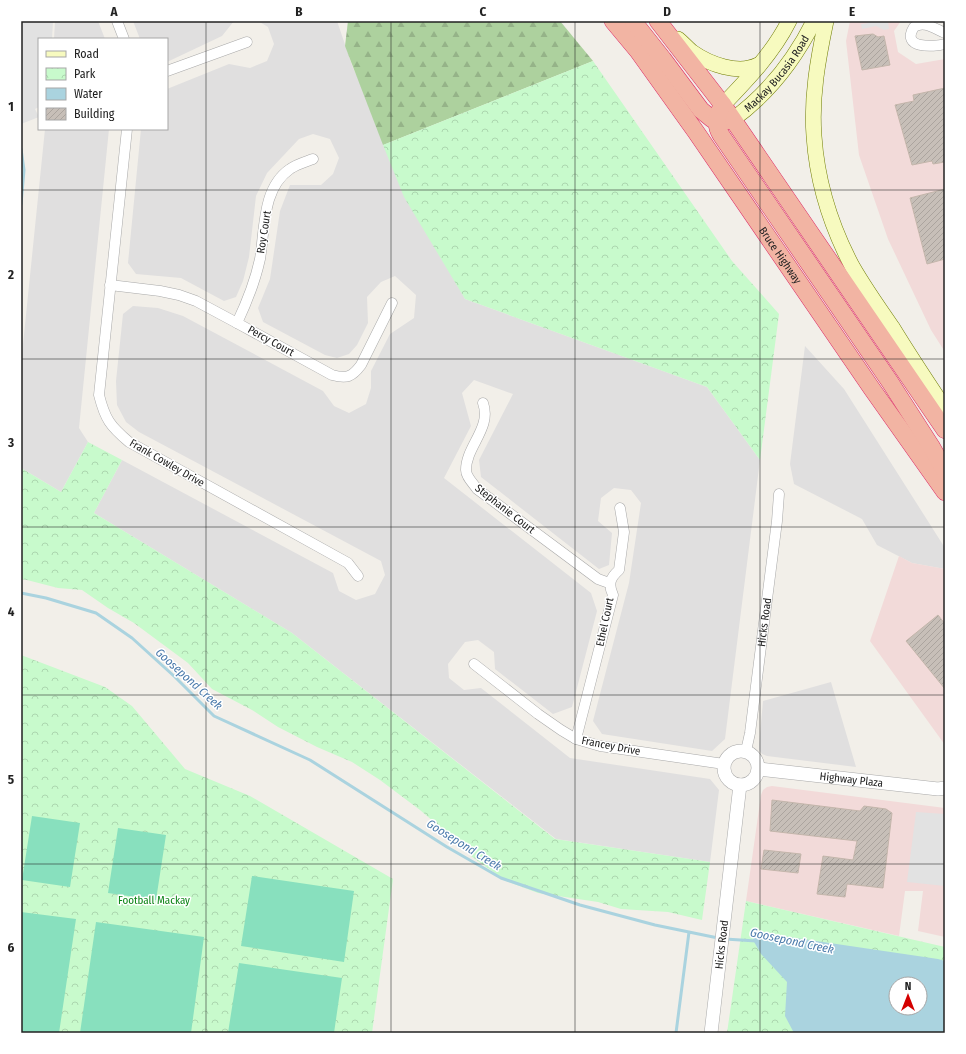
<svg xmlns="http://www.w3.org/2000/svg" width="966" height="1054" viewBox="0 0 966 1054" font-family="'Fira Sans Condensed',sans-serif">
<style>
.residential{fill:#e0dfdf}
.commercial{fill:#f2dad9}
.forest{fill:url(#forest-firs)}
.park{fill:url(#park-crowns);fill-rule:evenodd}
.pitch{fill:#88e0be}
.parking{fill:#e2e2e2}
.water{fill:#aad3df;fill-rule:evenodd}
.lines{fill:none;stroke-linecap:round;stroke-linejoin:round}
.stream{stroke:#aad3df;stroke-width:3}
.building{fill:url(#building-hatch);stroke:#c4b6ab}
.minor-casing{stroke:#a9a9a9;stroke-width:11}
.tertiary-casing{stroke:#a9a9a9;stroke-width:14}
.secondary-casing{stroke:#707d05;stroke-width:16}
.trunk-casing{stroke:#dc2a67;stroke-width:18}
.minor{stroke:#fff;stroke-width:10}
.tertiary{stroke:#fff;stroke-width:13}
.secondary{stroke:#f7fabf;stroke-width:15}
.trunk{stroke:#f2b4a3;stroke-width:17}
.grid{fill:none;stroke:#222;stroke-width:1;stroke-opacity:0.55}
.labels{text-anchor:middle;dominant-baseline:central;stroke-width:3;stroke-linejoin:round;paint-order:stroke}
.street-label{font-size:11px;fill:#222;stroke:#fff}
.park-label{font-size:11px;fill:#0c8416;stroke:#fff}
.water-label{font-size:12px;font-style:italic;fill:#4a7aab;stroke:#fff}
.neatline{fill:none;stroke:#222;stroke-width:1.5}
.grid-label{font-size:13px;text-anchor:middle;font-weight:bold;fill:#222}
</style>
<defs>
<pattern id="forest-firs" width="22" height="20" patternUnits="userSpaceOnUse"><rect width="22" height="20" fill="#add19e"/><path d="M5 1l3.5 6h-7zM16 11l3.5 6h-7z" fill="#95b388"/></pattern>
<pattern id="park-crowns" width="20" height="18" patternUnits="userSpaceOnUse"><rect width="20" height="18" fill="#c8facc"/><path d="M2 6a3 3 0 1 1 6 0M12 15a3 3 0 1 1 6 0" fill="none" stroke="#acd6af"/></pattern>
<pattern id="building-hatch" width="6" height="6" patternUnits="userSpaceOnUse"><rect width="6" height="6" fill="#c7bfb8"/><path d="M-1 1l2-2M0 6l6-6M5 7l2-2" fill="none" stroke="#aba49e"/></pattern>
</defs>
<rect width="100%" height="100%" fill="#f2efe9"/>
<!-- residential -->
<path class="residential" d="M55 21H98L105 39H54Z
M133 21H234L222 36 167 62V39H140Z
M258 21H337L353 68 465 299 707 387 760 460 725 739 712 751 602 734 593 721 629 583 641 503 631 490 614 488 601 498 598 521 612 533 609 565 599 569 481 477 479 460 513 394 474 380 462 393 471 426 444 478 591 593 597 611 572 707 553 714 495 669 494 652 478 640 465 642 448 664 449 678 464 690 481 688 570 758 710 779 719 790 710 862 556 839 292 633 94 513 122 460 333 573 339 591 356 600 375 594 385 575 381 561 139 432 126 422 117 405 116 381 123 314 133 306 158 308 183 316 323 391 334 406 349 413 366 404 371 388V371L390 334 414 318 416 295 395 276 381 282 367 297 368 323 357 345 349 354 337 358 325 355 263 322 258 308 270 279 280 211 290 185H321L333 174 339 158 330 139 313 134 299 139 267 173 256 196 249 257 243 281 236 297 224 301 181 278 136 274 128 263 141 129H167V89L229 64 250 68 267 61 274 44 268 27Z
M45 129H109L79 428 88 442 61 492 21 468V364Z
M805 346 844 389 945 548V569L912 563 877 545 862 519 794 484 790 464Z
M831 682 856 767 767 756 762 754 759 750V745L763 701Z"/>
<!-- commercial -->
<path class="commercial" d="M850 21H901L894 31 898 52 916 64 945 59V352L931 330 888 239 859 155 846 41Z
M899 556 912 563 945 569V745L870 641Z
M772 786 945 808V937L918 931 923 891H905L899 936 746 901 761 795 763 790 767 787Z"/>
<!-- forest -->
<path class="forest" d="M348 21H560L593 61 383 145 345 46Z"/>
<!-- park -->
<path class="park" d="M593 61 732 261 779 314 760 460 707 387 465 299 404 197 383 145Z
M88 442 122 460 94 513 292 633 555 839 710 862 702 920 668 912 621 909 598 902 538 893 506 881 471 856 448 834 420 810 380 780 352 762 317 747 278 727 252 710 212 689 188 663 134 623 108 608 82 590 58 588 27 580 21 579V468L61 492Z
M21 655 105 687 132 706 185 769 250 796 393 879 372 1033H21Z
M746 901 945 947V1033H727ZM896 984H920V1008H896Z"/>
<!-- pitch -->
<path class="pitch" d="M32 816 80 823 70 887 22 880Z
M118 828 166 835 156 900 108 893Z
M252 876 354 891 344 962 241 946Z
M21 912 76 919 59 1033H21Z
M96 922 204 937 191 1033H80Z
M239 963 342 978 334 1033H228Z"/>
<!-- parking -->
<path class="parking" d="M21 21H53L52 39H39V107L35 109 39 117 21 124Z
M864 21H888L889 29 884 30 876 26 862 29 861 24 869 23Z
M916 812 945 814V886L907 882Z"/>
<!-- water -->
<path class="water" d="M755 932 938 959 945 961V1033H794L785 1016 787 982 761 954 753 940ZM896 984H920V1008H896Z"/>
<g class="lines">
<!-- stream -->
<path class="stream" d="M21 149 24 170 21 204
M21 593 46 598 96 613 132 638 175 677 214 716 310 760 447 847 501 878 580 905 655 925 718 938
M725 939 756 941
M676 1033 689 932"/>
</g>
<!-- building -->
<path class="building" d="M873 34 878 37 884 36 890 65 862 70 855 36Z
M945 88V162L933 164 932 161 912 165 895 105 914 101 913 95Z
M945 189V259L927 264 910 198Z
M938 615 945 624V689L906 641Z
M772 800 860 811 864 806 886 809 892 813 883 888 847 884 845 897 817 894 823 856 853 860 857 841 770 831Z
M764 850 801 854 798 873 761 869Z"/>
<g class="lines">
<defs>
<g id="minor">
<path d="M117 21 124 39"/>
<path d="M945 33C935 29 924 20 914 27 900 49 934 47 945 44"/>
<path d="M167 71 247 42"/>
<path d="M127 129 99 395C105 419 110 426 129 442L348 563 358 576"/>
<path d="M110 285 160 291 179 295 196 301 237 323 332 375C347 379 352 377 361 365L392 303"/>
<path d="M237 323C247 302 255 282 260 259 265 229 262 188 290 169 297 164 305 162 313 159"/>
<path d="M483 403C492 428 466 446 466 470 466 477 473 483 477 489L598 579 609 583"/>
<path d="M474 664 538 714 561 730 576 739 600 746 724 764"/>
<path d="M576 739 613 595C608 584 610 578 619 570L624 532 620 508"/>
<path id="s1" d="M746 751 750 733 777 521 779 494"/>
</g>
<g id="tertiary">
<circle cx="741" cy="768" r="17"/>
<path id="s2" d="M759 769 938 789 945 788"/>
<path id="s3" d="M711 1033 740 785"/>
</g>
<g id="secondary">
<path d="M826 21C818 59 811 97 814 136 817 181 831 226 852 266 864 287 878 307 892 327 909 355 927 382 945 409"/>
<path d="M678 39C683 43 687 48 692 52 709 64 738 75 758 65"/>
<path d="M723 105C747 80 773 53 789 21"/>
<path id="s4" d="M732 120C768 94 794 61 814 21"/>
</g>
<g id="trunk">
<path id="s5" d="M613 21 638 51 696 132 872 389 945 492"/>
<path d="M633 21 663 59 701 110 712 119 726 121"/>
<path d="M658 21 723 105 945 430"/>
<path d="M723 105C716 115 715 125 721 135L890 382 931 446 945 471"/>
</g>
</defs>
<!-- minor casing -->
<use href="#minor" class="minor-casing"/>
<!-- tertiary casing -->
<use href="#tertiary" class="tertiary-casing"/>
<!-- secondary casing -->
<use href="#secondary" class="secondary-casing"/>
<!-- trunk casing -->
<use href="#trunk" class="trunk-casing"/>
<!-- minor -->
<use href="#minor" class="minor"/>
<!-- tertiary -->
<use href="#tertiary" class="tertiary"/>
<!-- secondary -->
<use href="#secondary" class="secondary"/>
<!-- trunk -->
<use href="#trunk" class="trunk"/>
</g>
<!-- grid -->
<path class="grid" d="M206 21V1033M391 21V1033M575 21V1033M760 21V1033M21 190H945M21 359H945M21 527H945M21 695H945M21 864H945"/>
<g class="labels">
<!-- street labels -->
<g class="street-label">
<text stroke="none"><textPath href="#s4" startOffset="65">Mackay Bucasia Road</textPath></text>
<text transform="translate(264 232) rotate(-81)">Roy Court</text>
<text stroke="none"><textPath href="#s5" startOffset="288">Bruce Highway</textPath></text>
<text transform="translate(271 341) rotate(29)">Percy Court</text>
<text transform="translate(167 463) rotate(30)">Frank Cowley Drive</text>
<text transform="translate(505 509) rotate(38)">Stephanie Court</text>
<text transform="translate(605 622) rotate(-78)">Ethel Court</text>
<text stroke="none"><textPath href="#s1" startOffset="130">Hicks Road</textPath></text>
<text transform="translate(611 746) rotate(11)">Francey Drive</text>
<text stroke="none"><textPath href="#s2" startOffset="93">Highway Plaza</textPath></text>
<text stroke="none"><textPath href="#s3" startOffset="89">Hicks Road</textPath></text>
</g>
<!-- park labels -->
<g class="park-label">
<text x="154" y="900">Football Mackay</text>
</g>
<!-- water labels -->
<g class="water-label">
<text transform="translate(189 679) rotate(42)">Goosepond Creek</text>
<text transform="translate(464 845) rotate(32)">Goosepond Creek</text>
<text transform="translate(792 941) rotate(12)">Goosepond Creek</text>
</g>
</g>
<!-- border -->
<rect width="966" height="1054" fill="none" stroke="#ffffff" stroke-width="44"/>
<!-- legend -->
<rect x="38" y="38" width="130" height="92" fill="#ffffff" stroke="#a7a7a7"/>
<rect x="46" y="51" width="20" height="6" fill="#f7fabf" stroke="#a7a7a7"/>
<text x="74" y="58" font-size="12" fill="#222222">Road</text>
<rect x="46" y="68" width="20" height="12" fill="url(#park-crowns)" stroke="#a7a7a7"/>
<text x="74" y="78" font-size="12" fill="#222222">Park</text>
<rect x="46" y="88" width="20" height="12" fill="#aad3df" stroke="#a7a7a7"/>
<text x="74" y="98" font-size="12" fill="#222222">Water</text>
<rect x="46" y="108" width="20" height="12" fill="url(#building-hatch)" stroke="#a7a7a7"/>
<text x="74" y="118" font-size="12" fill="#222222">Building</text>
<!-- north arrow -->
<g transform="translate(908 996)"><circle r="19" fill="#ffffff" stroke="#a7a7a7"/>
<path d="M0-3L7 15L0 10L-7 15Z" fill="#d40000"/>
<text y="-6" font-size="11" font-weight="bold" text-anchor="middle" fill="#222222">N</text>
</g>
<rect x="22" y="22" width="922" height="1010" class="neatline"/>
<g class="grid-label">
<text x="114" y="16">A</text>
<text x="299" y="16">B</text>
<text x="483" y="16">C</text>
<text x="667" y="16">D</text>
<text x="852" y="16">E</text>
<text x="11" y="111">1</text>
<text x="11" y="279">2</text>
<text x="11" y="447">3</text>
<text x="11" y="616">4</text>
<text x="11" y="784">5</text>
<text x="11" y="952">6</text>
</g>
</svg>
